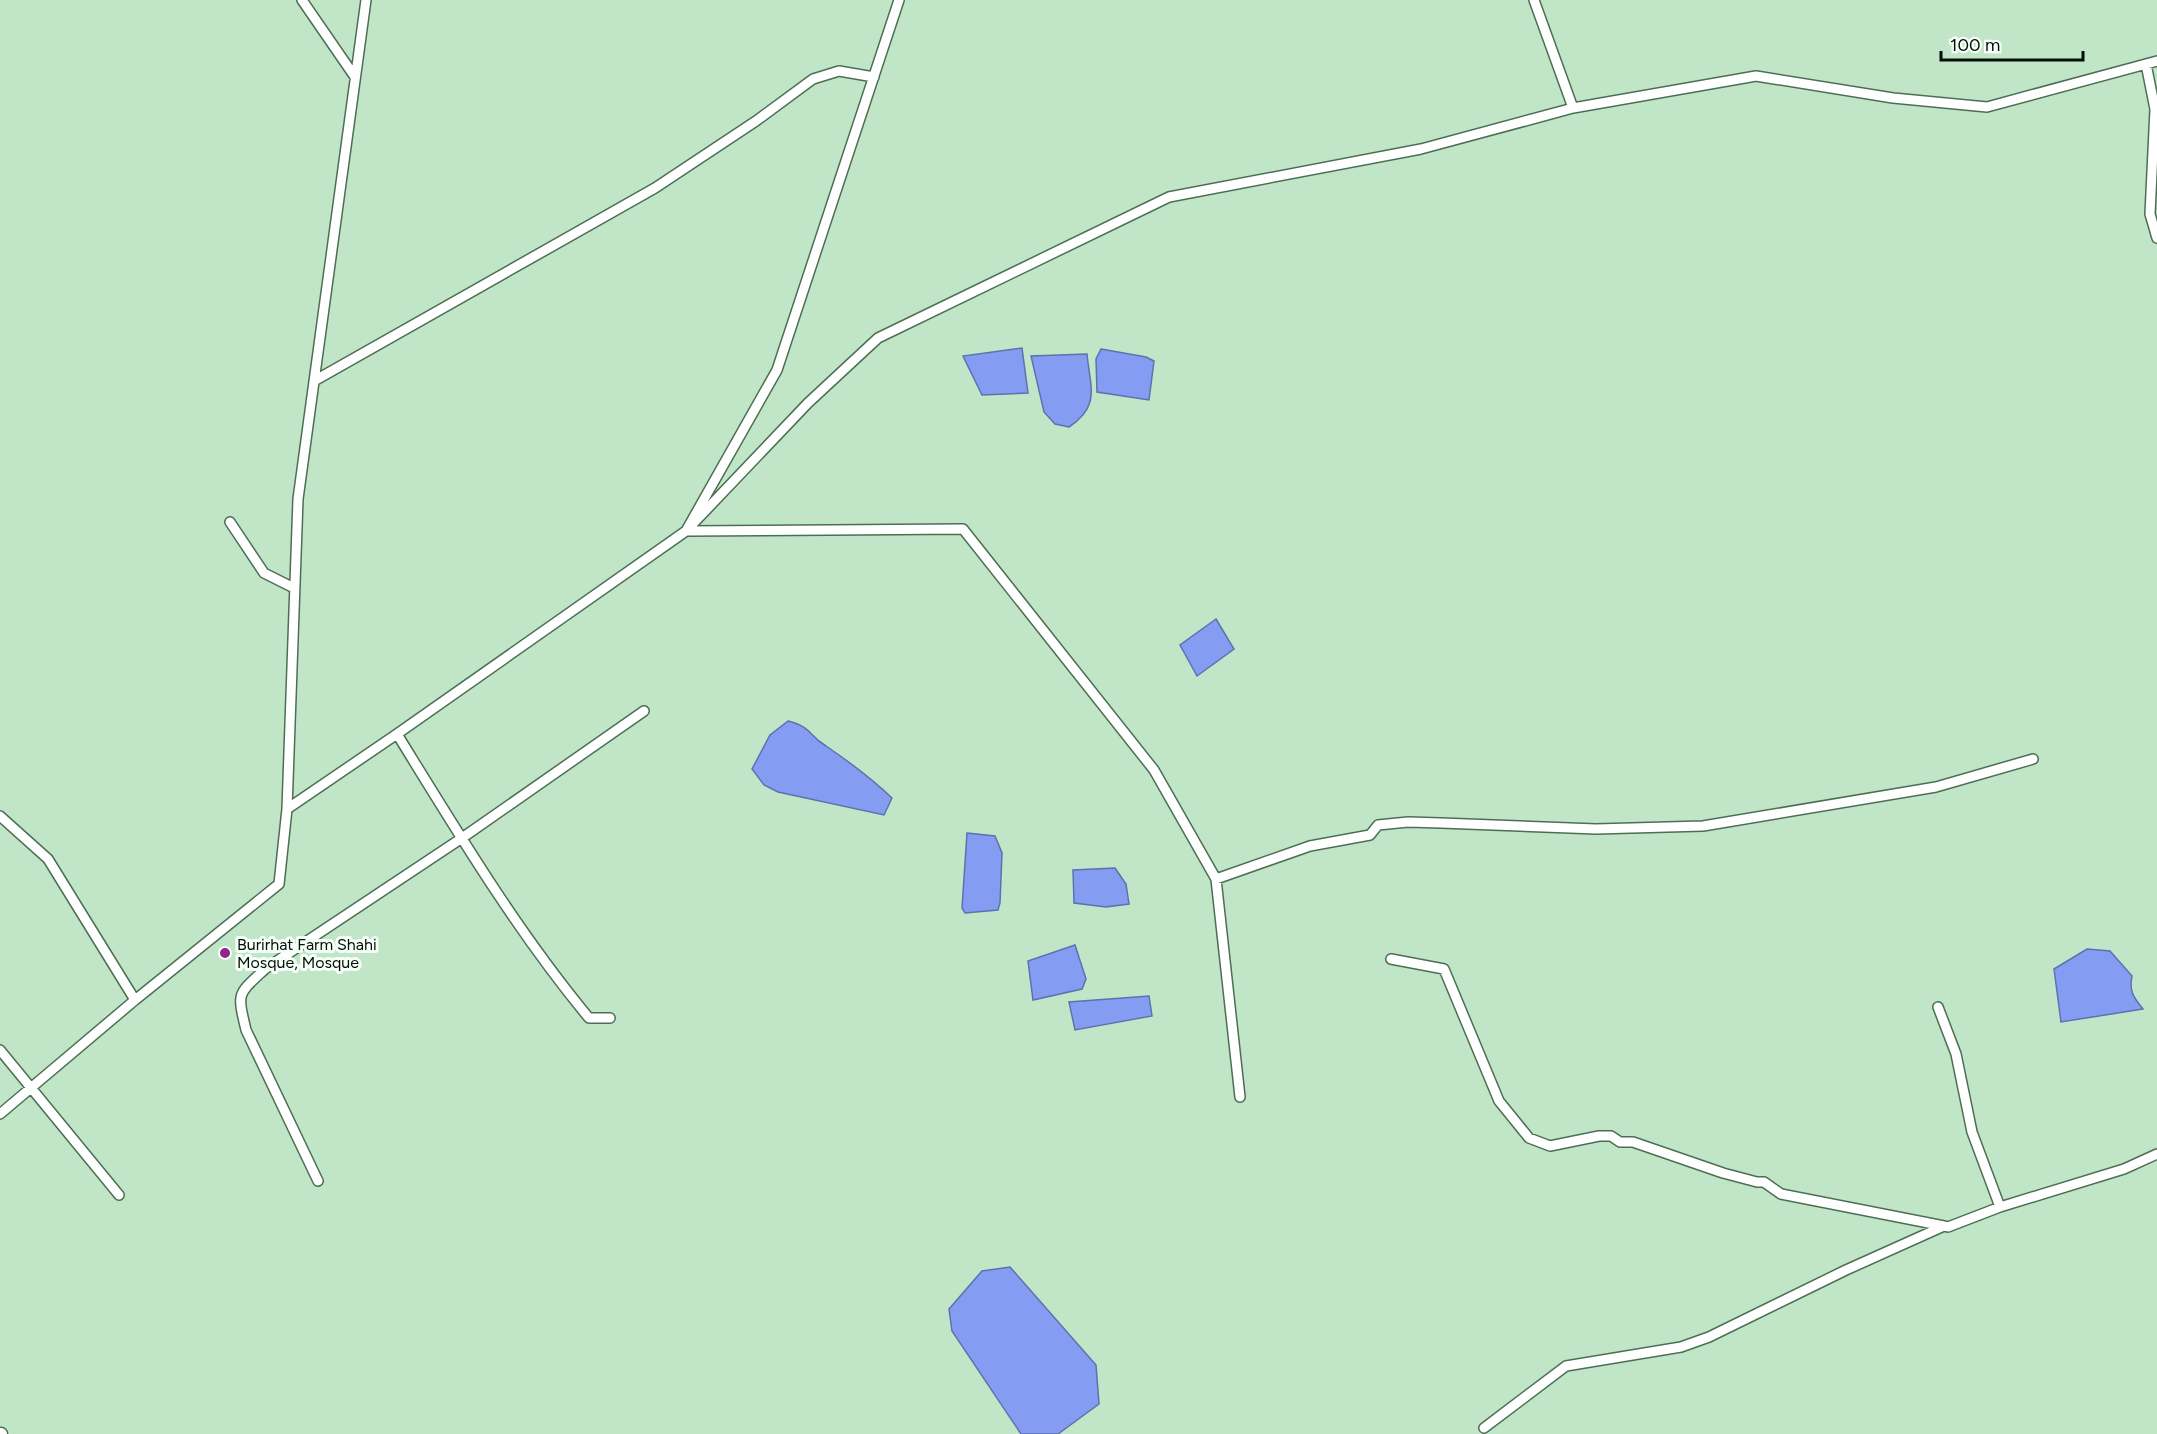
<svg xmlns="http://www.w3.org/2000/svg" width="2157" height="1434" viewBox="0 0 2157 1434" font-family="Figtree,sans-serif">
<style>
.water{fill:#849df3;stroke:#5d72ac;stroke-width:1.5}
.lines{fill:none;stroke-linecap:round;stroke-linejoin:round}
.minor-casing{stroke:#4c6f54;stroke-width:12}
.major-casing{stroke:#4c6f54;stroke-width:15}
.minor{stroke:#fff;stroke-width:9}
.major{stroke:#fff;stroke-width:12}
.poi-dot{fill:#90268a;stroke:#f6fef8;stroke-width:2}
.labels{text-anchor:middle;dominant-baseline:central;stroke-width:6;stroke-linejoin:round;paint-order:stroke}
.poi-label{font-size:16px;fill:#030f06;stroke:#f6fef8;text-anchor:start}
</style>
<rect width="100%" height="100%" fill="#c0e6c7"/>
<!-- water -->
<path class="water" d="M1022 348 1028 393 982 395 963 356Z
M1101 349 1146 357 1154 361 1149 400 1097 392 1096 359Z
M1087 354C1090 387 1101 406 1069 427L1055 424 1044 412 1031 356Z
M1216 619 1234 649 1197 676 1180 645Z
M788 721C812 727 808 735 826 746 851 763 870 777 892 798L884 815 778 792 764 785 752 769 770 735Z
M967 833 995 836 1002 853 1000 903 998 910 965 913 962 908Z
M1115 868 1126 884 1129 904 1106 907 1074 903 1073 870Z
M1075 945 1086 979 1082 989 1033 1000 1028 961Z
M2087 949 2110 951 2132 976C2129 991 2133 997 2143 1009L2061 1022 2054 969Z
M1149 996 1152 1016 1075 1030 1069 1002Z
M1010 1267 1096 1365 1099 1404 1058 1434H1021L952 1331 949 1309 982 1271Z"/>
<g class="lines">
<defs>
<path id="minor" d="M302 0 355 77
M1534 0 1573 108
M2146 64 2155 109 2150 214 2157 238
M314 381 655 188 756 121 813 79 839 71 874 77
M230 522 264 573 294 588
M686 531 808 403 878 338 1169 197 1421 149 1573 108 1756 76 1893 98 1987 107 2157 61
M686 531 963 529 1154 770 1216 879 1240 1097
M397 734C457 831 516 930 589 1018H610
M287 809 397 734 686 531 777 370 899 0
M0 816 48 859 135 1000
M1216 879 1310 846 1370 835 1378 825 1408 822 1441 823 1596 829 1703 826 1936 787 2033 759
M1391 959 1444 969 1499 1101 1529 1138 1550 1146 1599 1136H1611L1620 1142H1633L1723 1173 1757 1182H1764L1781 1194 1944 1226
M1938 1007 1956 1054 1972 1132 2000 1207
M0 1050 119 1195
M0 1114 135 1000 279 884 287 809 298 499 366 0
M318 1181 246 1030C237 992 237 995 265 969L462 838 644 711
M1484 1428 1566 1366 1681 1347 1709 1337 1846 1270 1944 1226 1948 1227 2000 1207 2124 1169 2157 1154"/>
<path id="major" d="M0 1434H1"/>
</defs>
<!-- minor casing -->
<use href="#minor" class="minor-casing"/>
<!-- major casing -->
<use href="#major" class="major-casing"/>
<!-- minor -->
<use href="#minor" class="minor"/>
<!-- major -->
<use href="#major" class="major"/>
</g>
<!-- markers -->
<circle class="poi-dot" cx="225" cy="953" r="6"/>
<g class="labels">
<!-- poi labels -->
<g class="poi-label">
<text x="237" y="944">Burirhat Farm Shahi<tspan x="237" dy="18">Mosque, Mosque</tspan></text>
</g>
</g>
<!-- scale -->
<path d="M1941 51v9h142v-9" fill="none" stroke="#030f06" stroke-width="3"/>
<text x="1950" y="51" font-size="18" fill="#030f06" stroke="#f6fef8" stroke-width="4.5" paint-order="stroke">100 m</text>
</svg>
